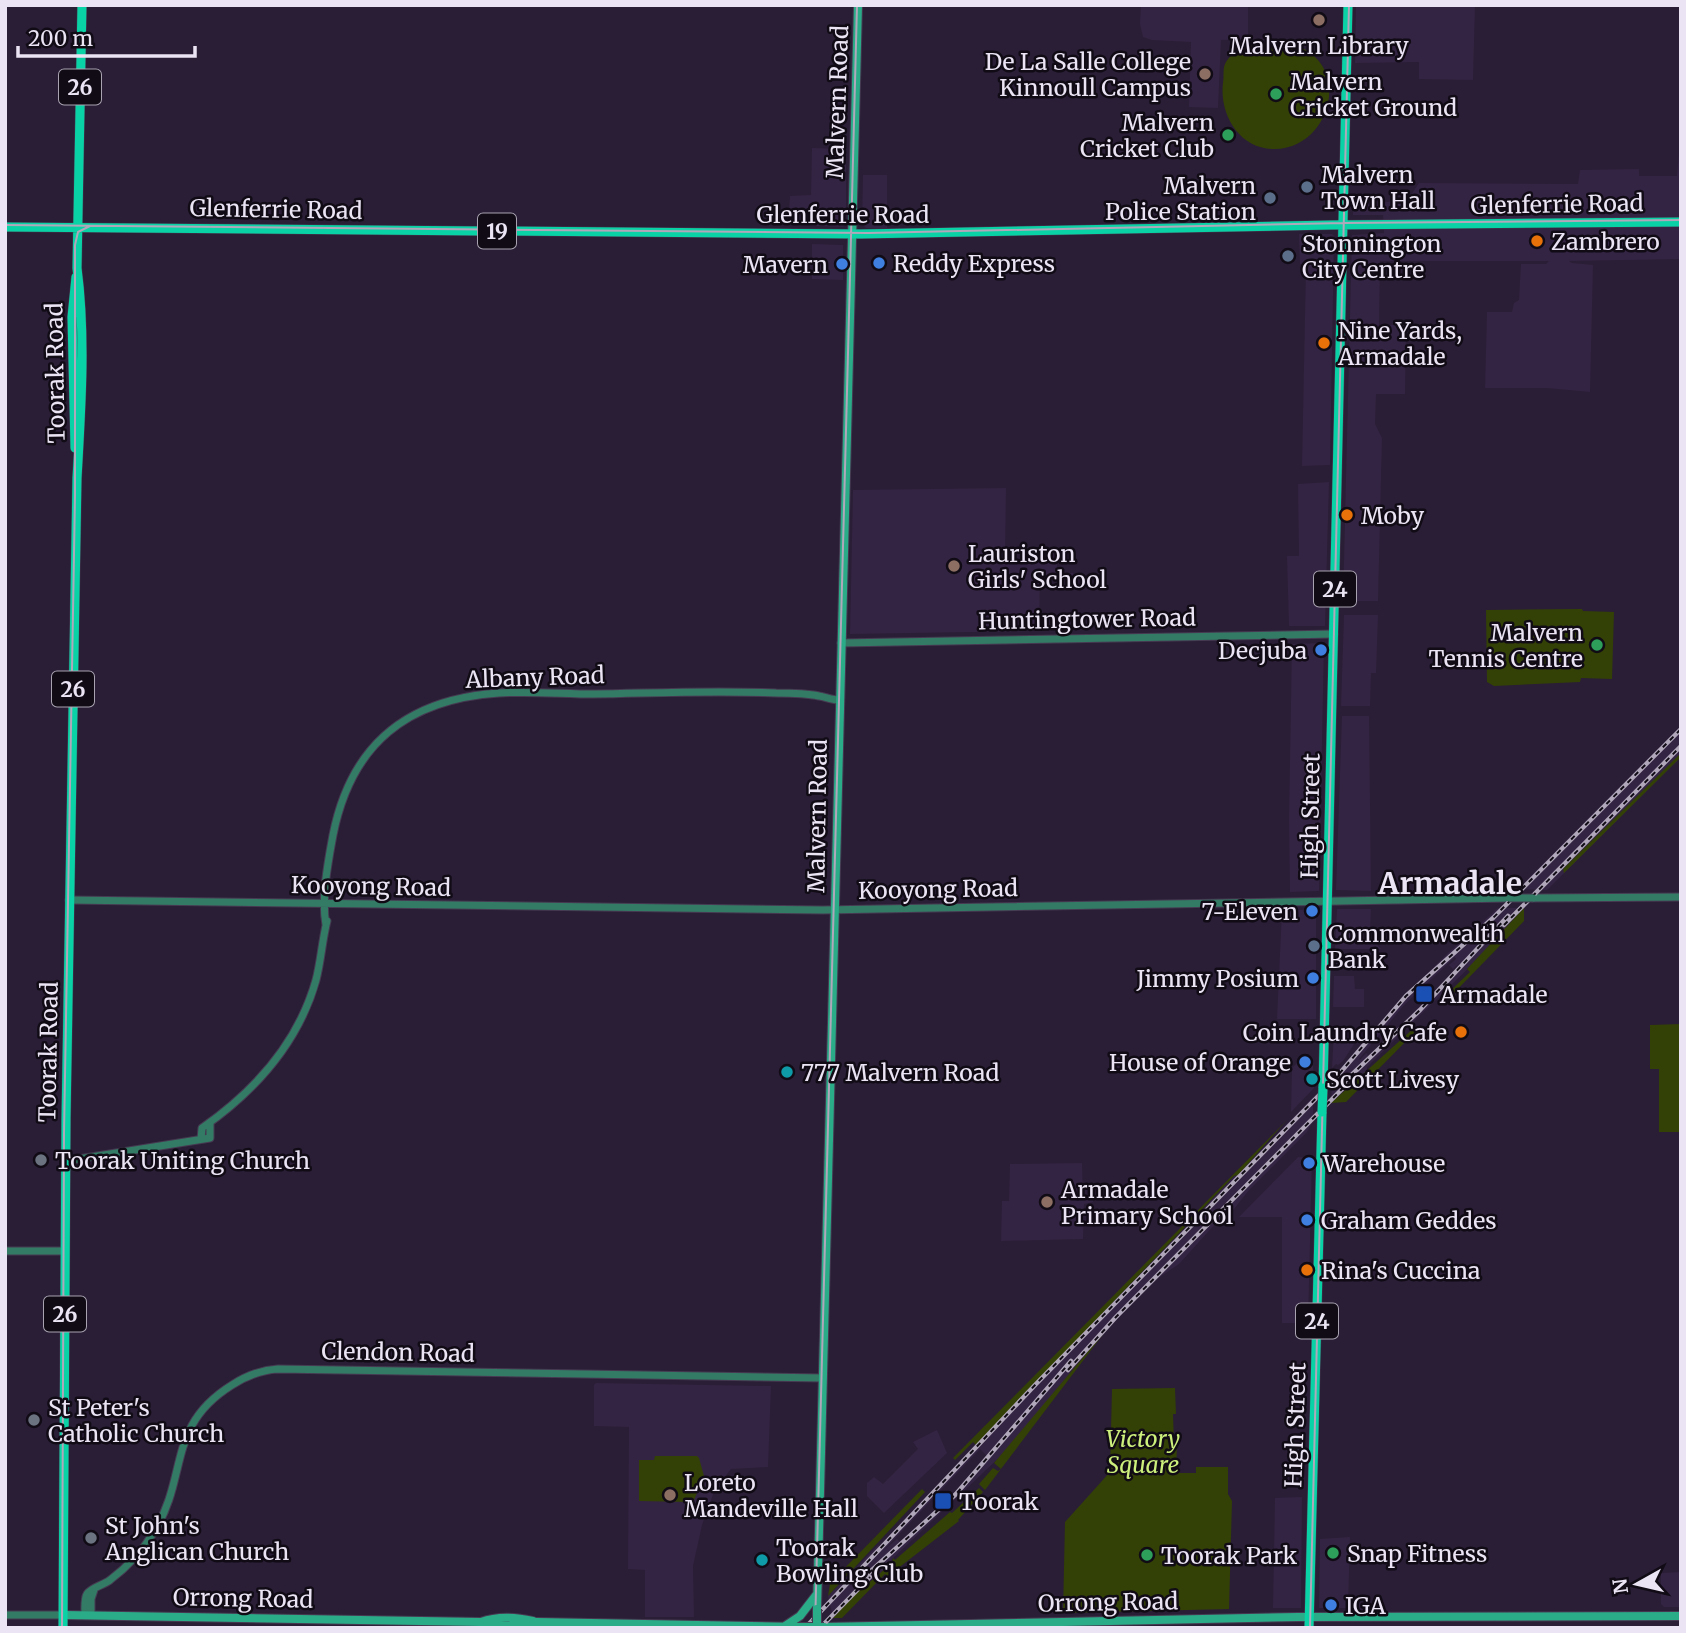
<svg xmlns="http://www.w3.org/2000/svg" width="1686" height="1633" viewBox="0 0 1686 1633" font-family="Merriweather,serif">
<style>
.built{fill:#342443;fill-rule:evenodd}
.green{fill:#334106}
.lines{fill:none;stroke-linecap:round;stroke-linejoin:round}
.tertiary-casing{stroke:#453a51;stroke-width:9}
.secondary-casing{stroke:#453a51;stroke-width:10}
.primary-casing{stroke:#453a51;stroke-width:10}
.tertiary{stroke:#337b65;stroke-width:7}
.secondary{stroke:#2bac89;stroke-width:8}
.primary{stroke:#09d3a6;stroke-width:9}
.tram{stroke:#b0a7ba;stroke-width:2}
.rail-casing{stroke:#b0a7ba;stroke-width:4.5}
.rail{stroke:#100b15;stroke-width:2;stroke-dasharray:5;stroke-linecap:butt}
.tertiary-bridge-casing{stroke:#453a51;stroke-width:9;stroke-linecap:butt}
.secondary-bridge-casing{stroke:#453a51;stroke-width:10;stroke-linecap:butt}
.primary-bridge-casing{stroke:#453a51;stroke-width:10;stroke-linecap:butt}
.tertiary-bridge{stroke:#337b65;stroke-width:7}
.secondary-bridge{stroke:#2bac89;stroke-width:8}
.primary-bridge{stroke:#09d3a6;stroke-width:9}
.education-dot{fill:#8d6e63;stroke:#100b15;stroke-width:2.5}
.leisure-dot{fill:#2e9e5b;stroke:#100b15;stroke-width:2.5}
.service-dot{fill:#5c6f8a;stroke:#100b15;stroke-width:2.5}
.food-dot{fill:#e8710a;stroke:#100b15;stroke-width:2.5}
.shop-dot{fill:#3f7fe0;stroke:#100b15;stroke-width:2.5}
.transit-dot{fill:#1a4fb4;stroke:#100b15;stroke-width:2.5}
.culture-dot{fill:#0f9aa8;stroke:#100b15;stroke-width:2.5}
.worship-dot{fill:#6b7280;stroke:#100b15;stroke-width:2.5}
.labels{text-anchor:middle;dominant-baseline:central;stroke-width:5;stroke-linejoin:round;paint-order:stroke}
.shield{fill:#100b15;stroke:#a9a3b1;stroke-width:2}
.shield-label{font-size:21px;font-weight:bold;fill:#ebe4f4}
.poi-label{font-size:23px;fill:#ebe4f4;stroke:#100b15;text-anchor:start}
.street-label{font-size:23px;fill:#ebe4f4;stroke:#100b15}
.park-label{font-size:23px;font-style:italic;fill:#cdf07c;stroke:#100b15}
.district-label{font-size:30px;font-weight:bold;fill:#ebe4f4;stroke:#100b15}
</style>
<rect width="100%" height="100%" fill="#2a1e36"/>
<!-- built -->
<path class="built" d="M1141 5H1248V39L1221 40 1218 108 1189 107 1191 42 1152 40 1143 37 1140 24Z
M1356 5H1475L1473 80 1419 79V62L1355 63Z
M1681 128V259L1569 261 1572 263 1593 265 1590 392 1547 388H1485L1487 312H1512L1514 303 1519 300 1521 264H1546L1549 261H1380L1379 325H1406L1405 394H1376L1375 424 1382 438 1378 601H1343L1352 235 1384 233 1383 215H1353V202L1359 199 1388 202 1409 198 1419 183 1578 184 1580 170 1639 169V176H1677Z
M812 148 846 149V224L843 227 788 225 790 196 811 195Z
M863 175H887V228H866L862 224Z
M1299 234H1332L1334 236 1330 465 1302 466 1306 267 1304 264H1300Z
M812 244 843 245V280L812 279Z
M1329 482 1325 626H1289L1287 556H1299L1298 484Z
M1006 488 1005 559 1057 558V573H1073V577L1040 578 1039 631 850 634 853 490Z
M1344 615H1378L1376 673H1371L1370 706H1341Z
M1324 643 1319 891 1290 892 1289 820 1292 644Z
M1342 716H1369L1371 891 1336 890Z
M1681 726V757L1547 890 1518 889Z
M1498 908H1524L1486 951 1367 1067V1071L1331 1103 1332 1079 1392 1009 1449 952ZM1455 957 1456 959 1449 965 1453 969 1460 963 1462 965 1362 1063 1368 1055 1366 1053 1360 1060 1359 1059 1404 1005Z
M1316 909V1019H1277L1282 911Z
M1337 909H1371L1370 932 1368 935 1381 949H1335Z
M1334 976H1354L1355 989H1364V1007H1333Z
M1334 1032H1356L1360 1035 1343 1061 1338 1065 1336 1064 1332 1068Z
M1307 1060 1313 1066 1314 1088 1291 1112 1292 1068 1299 1061Z
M1313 1097V1121L1307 1132 1249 1190 1230 1214 1216 1223 1179 1264 1154 1281 1107 1329 1005 1452 893 1558 889 1566 863 1587 833 1617 828 1596 878 1545 880 1546 1234 1176 1238 1174ZM980 1449 988 1457 974 1474 926 1521 888 1554 900 1542 897 1539 884 1550Z
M1298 1157 1312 1158 1308 1323H1282V1217H1239Z
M1082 1163 1083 1197 1085 1200 1093 1199V1202L1084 1204 1083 1239 1001 1241 1002 1201H1009L1010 1164Z
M596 1383 771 1386 768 1467 731 1469 715 1489 702 1525 693 1566 694 1617H645V1570L628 1569 629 1427 594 1426V1385Z
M937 1430 947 1453 884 1513 867 1496V1483L874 1477 883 1484 918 1449 913 1442Z
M1302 1497 1301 1608H1273L1275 1498Z
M1350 1537 1348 1608H1319L1320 1539Z
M1681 1572V1607H1664L1661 1604V1573Z"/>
<!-- green -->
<path class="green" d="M1274 43C1282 43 1292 43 1300 47 1352 70 1329 148 1275 149 1240 150 1219 115 1223 83 1224 78 1223 72 1224 67 1230 47 1257 43 1274 43Z
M1582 609 1583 611 1614 612 1612 679 1581 678 1580 682 1494 686 1487 682 1486 610Z
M1681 753V757L1564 873 1563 869Z
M1524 908V921L1449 998 1446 995 1470 972 1467 969Z
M1681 1024V1132H1659V1069H1650V1025Z
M1415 1027 1417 1030 1346 1102 1331 1103Z
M1287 1120 1238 1175 1234 1176 976 1445 973 1442 955 1460 953 1458Z
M1107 1329 985 1490 979 1484 993 1468 998 1471 1001 1469 994 1463Z
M1175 1388 1176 1414H1173L1174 1444H1177L1176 1473H1196V1467H1228V1494L1232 1501 1229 1609 1063 1613 1065 1522 1110 1472 1112 1389Z
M655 1456H697L699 1458 704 1476 694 1500 690 1502 639 1501V1460H654Z
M979 1488 983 1492 958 1520 959 1521 888 1576 885 1574 842 1618H833L852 1597 892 1563 893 1558 895 1560 950 1512 952 1513Z
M922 1489 925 1492 828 1596 830 1584 834 1579Z"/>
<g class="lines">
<defs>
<path id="tertiary" d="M841 643 1334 634
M1533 898 1681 897
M69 900 823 910 1509 898
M326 925C321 898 328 862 333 835 351 744 407 699 499 693 531 691 563 694 595 694 656 693 716 690 776 693 790 693 805 693 819 696 826 697 832 700 840 700
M201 1139 202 1128C255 1091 298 1044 316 980 321 961 322 941 327 921
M66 1161 210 1138V1123
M5 1251H65
M5 1615H63
M85 1615C85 1609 84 1599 87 1594 92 1587 104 1585 110 1580 126 1568 143 1550 154 1532 189 1475 166 1426 232 1385 246 1376 261 1370 278 1369L823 1378
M91 1615V1599L94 1590"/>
<path id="secondary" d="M817 1609 858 5
M63 1615 481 1622C498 1629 519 1626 537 1622L802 1627
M481 1622C497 1616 516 1617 533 1621
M785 1626 800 1616 817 1594
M824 1627 1298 1617 1681 1616"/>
<path id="primary" d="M5 227 861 234 1331 225 1681 222
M75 448 72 317 76 277
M1323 1088 1348 5
M63 1628 66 1119 77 478C81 408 86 337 77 268L82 5
M1309 1628 1322 1112"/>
</defs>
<!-- tertiary casing -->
<use href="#tertiary" class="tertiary-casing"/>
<!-- secondary casing -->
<use href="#secondary" class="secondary-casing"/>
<!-- primary casing -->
<use href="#primary" class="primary-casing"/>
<!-- tertiary -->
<use href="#tertiary" class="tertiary"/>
<!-- secondary -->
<use href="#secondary" class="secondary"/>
<!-- primary -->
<use href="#primary" class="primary"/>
<!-- tram -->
<path class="tram" d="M5 225 868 233 1344 223 1681 220
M62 1628 64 1134 75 496V245L78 232 90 226
M815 1628 857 5
M1310 1628 1349 5"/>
<defs>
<path id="rail" d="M1504 925 1681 746
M1343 1083 1420 1010 1508 916
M1068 1370 1116 1317 1351 1080
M861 1580 956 1494 1071 1361
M805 1628 1036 1384 1333 1081 1406 996 1493 918 1681 729
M820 1628 870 1577"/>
</defs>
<!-- rail casing -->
<use href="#rail" class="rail-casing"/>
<!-- rail -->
<use href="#rail" class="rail"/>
<defs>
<path id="tertiary-bridge" d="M1509 898H1533"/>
<path id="secondary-bridge" d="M802 1627H824
M817 1627V1609"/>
<path id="primary-bridge" d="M1322 1112 1323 1088"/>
</defs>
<!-- tertiary-bridge casing -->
<use href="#tertiary-bridge" class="tertiary-bridge-casing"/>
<!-- secondary-bridge casing -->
<use href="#secondary-bridge" class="secondary-bridge-casing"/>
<!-- primary-bridge casing -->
<use href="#primary-bridge" class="primary-bridge-casing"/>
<!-- tertiary-bridge -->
<use href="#tertiary-bridge" class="tertiary-bridge"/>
<!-- secondary-bridge -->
<use href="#secondary-bridge" class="secondary-bridge"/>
<!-- primary-bridge -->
<use href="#primary-bridge" class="primary-bridge"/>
</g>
<!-- markers -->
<g class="education-dot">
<circle cx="1319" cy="20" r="7"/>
<circle cx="1205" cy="74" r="7"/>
<circle cx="954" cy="566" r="7"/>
<circle cx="1047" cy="1202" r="7"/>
<circle cx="670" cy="1495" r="7"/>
</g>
<g class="leisure-dot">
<circle cx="1276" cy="94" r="7"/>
<circle cx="1228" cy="135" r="7"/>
<circle cx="1597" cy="645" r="7"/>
<circle cx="1333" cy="1553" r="7"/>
<circle cx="1147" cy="1555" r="7"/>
</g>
<g class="service-dot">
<circle cx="1307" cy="187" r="7"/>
<circle cx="1270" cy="198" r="7"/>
<circle cx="1288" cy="256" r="7"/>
<circle cx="1314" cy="946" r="7"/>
</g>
<g class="food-dot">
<circle cx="1537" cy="241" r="7"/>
<circle cx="1324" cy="343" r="7"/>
<circle cx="1347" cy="515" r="7"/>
<circle cx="1461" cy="1032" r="7"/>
<circle cx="1307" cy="1270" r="7"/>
</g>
<g class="shop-dot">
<circle cx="879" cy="263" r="7"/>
<circle cx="842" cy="264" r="7"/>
<circle cx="1321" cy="650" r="7"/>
<circle cx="1312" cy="911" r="7"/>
<circle cx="1313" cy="978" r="7"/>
<circle cx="1305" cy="1062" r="7"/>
<circle cx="1309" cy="1163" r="7"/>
<circle cx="1307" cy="1220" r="7"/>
<circle cx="1331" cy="1605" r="7"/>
</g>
<g class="transit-dot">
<rect x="1415" y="985" width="18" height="18" rx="3.5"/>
<rect x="934" y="1492" width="18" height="18" rx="3.5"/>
</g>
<g class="culture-dot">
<circle cx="787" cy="1072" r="7"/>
<circle cx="1312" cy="1079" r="7"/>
<circle cx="762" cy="1560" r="7"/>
</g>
<g class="worship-dot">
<circle cx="41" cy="1160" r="7"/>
<circle cx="34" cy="1420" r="7"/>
<circle cx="91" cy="1538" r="7"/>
</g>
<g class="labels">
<!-- shield labels -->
<g class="shield">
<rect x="59" y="69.5" width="42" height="35" rx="5"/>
<rect x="478" y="213.5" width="38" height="35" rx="5"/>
<rect x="1314" y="571.5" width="42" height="35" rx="5"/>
<rect x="52" y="671.5" width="42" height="35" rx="5"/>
<rect x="44" y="1296.5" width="42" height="35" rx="5"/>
<rect x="1296" y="1303.5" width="42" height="35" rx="5"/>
</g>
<g class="shield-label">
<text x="80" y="87">26</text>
<text x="497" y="231">19</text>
<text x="1335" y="589">24</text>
<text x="73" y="689">26</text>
<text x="65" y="1314">26</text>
<text x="1317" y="1321">24</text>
</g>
<!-- poi labels -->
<g class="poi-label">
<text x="1319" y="45" text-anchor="middle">Malvern Library</text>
<text x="1191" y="61" text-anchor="end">De La Salle College<tspan x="1191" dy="26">Kinnoull Campus</tspan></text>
<text x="1290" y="81">Malvern<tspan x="1290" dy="26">Cricket Ground</tspan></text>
<text x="1214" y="122" text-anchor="end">Malvern<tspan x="1214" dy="26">Cricket Club</tspan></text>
<text x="1321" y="174">Malvern<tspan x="1321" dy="26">Town Hall</tspan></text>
<text x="1256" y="185" text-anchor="end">Malvern<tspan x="1256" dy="26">Police Station</tspan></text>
<text x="1551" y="241">Zambrero</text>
<text x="1302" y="243">Stonnington<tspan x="1302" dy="26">City Centre</tspan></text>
<text x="893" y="263">Reddy Express</text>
<text x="828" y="264" text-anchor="end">Mavern</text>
<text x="1338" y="330">Nine Yards,<tspan x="1338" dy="26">Armadale</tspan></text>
<text x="1361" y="515">Moby</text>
<text x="968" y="553">Lauriston<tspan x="968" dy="26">Girls' School</tspan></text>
<text x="1583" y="632" text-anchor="end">Malvern<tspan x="1583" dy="26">Tennis Centre</tspan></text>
<text x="1307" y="650" text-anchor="end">Decjuba</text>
<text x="1298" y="911" text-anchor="end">7-Eleven</text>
<text x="1328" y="933">Commonwealth<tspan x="1328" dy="26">Bank</tspan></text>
<text x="1299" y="978" text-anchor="end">Jimmy Posium</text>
<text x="1440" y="994">Armadale</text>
<text x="1447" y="1032" text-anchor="end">Coin Laundry Cafe</text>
<text x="1291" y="1062" text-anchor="end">House of Orange</text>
<text x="801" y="1072">777 Malvern Road</text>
<text x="1326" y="1079">Scott Livesy</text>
<text x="55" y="1160">Toorak Uniting Church</text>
<text x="1323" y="1163">Warehouse</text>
<text x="1061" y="1189">Armadale<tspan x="1061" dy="26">Primary School</tspan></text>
<text x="1321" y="1220">Graham Geddes</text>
<text x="1321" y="1270">Rina's Cuccina</text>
<text x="48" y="1407">St Peter's<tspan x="48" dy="26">Catholic Church</tspan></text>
<text x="684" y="1482">Loreto<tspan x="684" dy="26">Mandeville Hall</tspan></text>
<text x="959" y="1501">Toorak</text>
<text x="105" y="1525">St John's<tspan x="105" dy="26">Anglican Church</tspan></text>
<text x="776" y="1547">Toorak<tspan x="776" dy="26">Bowling Club</tspan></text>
<text x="1347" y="1553">Snap Fitness</text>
<text x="1161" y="1555">Toorak Park</text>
<text x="1345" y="1605">IGA</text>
</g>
<!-- street labels -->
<g class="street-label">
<text transform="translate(837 102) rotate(-88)">Malvern Road</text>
<text transform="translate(1557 204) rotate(-1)">Glenferrie Road</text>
<text transform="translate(276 209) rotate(1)">Glenferrie Road</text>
<text x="843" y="214">Glenferrie Road</text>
<text transform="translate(55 373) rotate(-91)">Toorak Road</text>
<text transform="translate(1087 619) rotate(-1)">Huntingtower Road</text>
<text transform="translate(535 677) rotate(-2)">Albany Road</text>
<text transform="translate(817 816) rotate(-89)">Malvern Road</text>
<text transform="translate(1310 816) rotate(-89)">High Street</text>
<text transform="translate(371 886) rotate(1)">Kooyong Road</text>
<text transform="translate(938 889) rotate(-1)">Kooyong Road</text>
<text transform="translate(48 1052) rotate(-89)">Toorak Road</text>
<text transform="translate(398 1352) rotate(1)">Clendon Road</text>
<text transform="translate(1295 1425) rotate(-88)">High Street</text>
<text transform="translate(243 1598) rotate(1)">Orrong Road</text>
<text transform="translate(1108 1602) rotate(-1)">Orrong Road</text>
</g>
<!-- park labels -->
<g class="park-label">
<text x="1143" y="1438">Victory<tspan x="1143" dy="26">Square</tspan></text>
</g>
<!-- district labels -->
<g class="district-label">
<text x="1450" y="883">Armadale</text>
</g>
</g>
<!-- border -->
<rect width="1686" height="1633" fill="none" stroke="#ebe4f4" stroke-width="14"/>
<!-- north arrow -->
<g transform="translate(1637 1584) rotate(262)" stroke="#100b15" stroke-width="5" paint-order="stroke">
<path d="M0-5L12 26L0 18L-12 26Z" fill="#ebe4f4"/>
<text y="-10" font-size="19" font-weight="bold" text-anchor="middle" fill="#ebe4f4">N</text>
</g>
<!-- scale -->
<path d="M18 46v10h177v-10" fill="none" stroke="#ebe4f4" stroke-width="3.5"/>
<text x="28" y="46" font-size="21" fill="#ebe4f4" stroke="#100b15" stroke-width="5" paint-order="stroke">200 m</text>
</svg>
